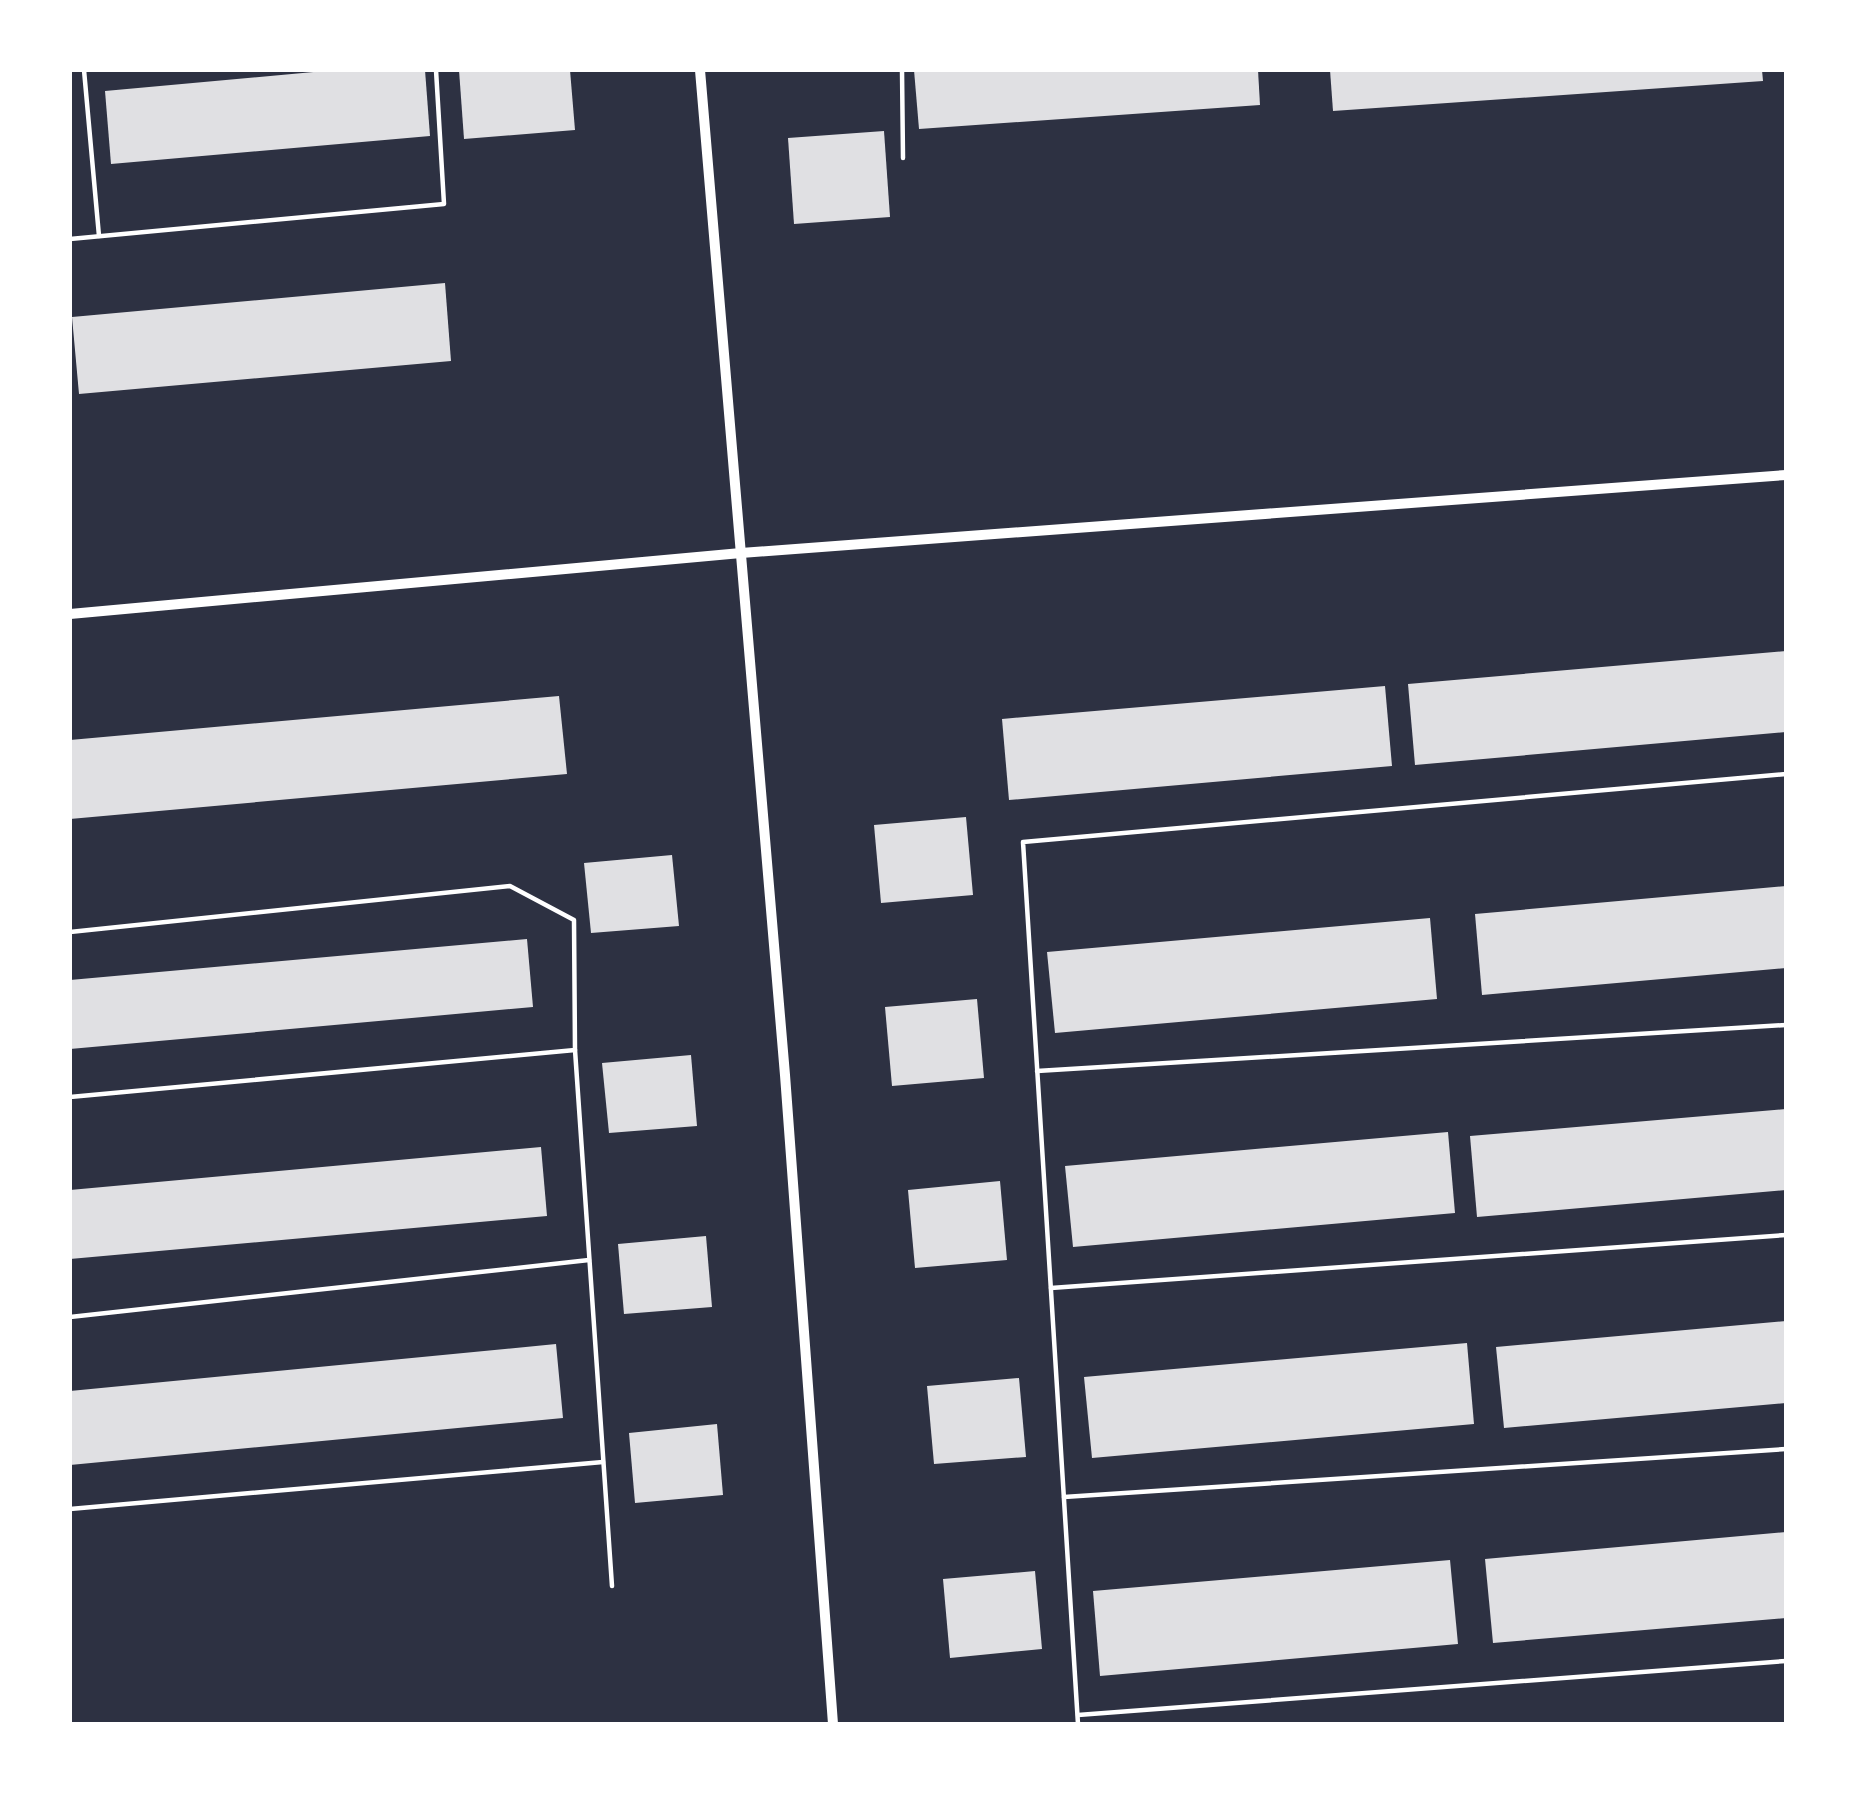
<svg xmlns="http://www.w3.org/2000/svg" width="1856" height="1794" viewBox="0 0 1856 1794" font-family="'Alegreya Sans',sans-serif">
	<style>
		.building { fill: #e0e0e3 }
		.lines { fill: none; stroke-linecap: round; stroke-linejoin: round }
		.service { stroke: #fff; stroke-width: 4.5 }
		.tertiary { stroke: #fff; stroke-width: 10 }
	</style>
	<rect width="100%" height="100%" fill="#2d3142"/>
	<g class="building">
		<path d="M 335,70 L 425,70 L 430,136 L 111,164 L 105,91 Z"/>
		<path d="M 459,70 L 570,70 L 575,130 L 464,139 Z"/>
		<path d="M 914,70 L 1258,70 L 1260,105 L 919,129 Z"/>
		<path d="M 1330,70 L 1762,70 L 1763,81 L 1333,111 Z"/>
		<path d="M 884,131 L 890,217 L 794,224 L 788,138 Z"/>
		<path d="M 445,283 L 451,361 L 79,394 L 72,317 Z"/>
		<path d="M 1786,651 L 1786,732 L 1415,765 L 1408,684 Z"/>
		<path d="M 1385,686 L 1392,766 L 1009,800 L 1002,719 Z"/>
		<path d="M 559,696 L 567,774 L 70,819 L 70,740 Z"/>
		<path d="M 966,817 L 973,895 L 881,903 L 874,825 Z"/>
		<path d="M 672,855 L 679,926 L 591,933 L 584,863 Z"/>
		<path d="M 1786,886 L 1786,968 L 1482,995 L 1475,914 Z"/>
		<path d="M 1430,918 L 1437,999 L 1055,1033 L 1047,952 Z"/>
		<path d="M 527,939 L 533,1007 L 70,1049 L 70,980 Z"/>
		<path d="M 977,999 L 984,1078 L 892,1086 L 885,1007 Z"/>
		<path d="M 691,1055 L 697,1126 L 609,1133 L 602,1063 Z"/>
		<path d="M 1786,1109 L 1786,1190 L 1477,1217 L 1470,1136 Z"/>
		<path d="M 1448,1132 L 1455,1213 L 1073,1247 L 1065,1166 Z"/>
		<path d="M 541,1147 L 547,1216 L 70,1259 L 70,1190 Z"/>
		<path d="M 1000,1181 L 1007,1260 L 915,1268 L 908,1190 Z"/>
		<path d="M 706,1236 L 712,1307 L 624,1314 L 618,1244 Z"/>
		<path d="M 1786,1321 L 1786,1403 L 1504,1428 L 1496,1347 Z"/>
		<path d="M 1467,1343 L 1474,1424 L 1092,1458 L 1084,1377 Z"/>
		<path d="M 556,1344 L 563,1418 L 70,1465 L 70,1391 Z"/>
		<path d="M 1019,1378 L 1026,1457 L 934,1464 L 927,1386 Z"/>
		<path d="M 717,1424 L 723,1495 L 635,1503 L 629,1433 Z"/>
		<path d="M 1786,1532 L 1786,1618 L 1493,1643 L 1485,1559 Z"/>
		<path d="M 1450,1560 L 1458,1644 L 1100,1676 L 1093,1591 Z"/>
		<path d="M 1035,1571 L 1042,1649 L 950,1658 L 943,1579 Z"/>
	</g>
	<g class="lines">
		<g class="service">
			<path d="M 84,70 L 99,236"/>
			<path d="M 902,70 L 903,158"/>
			<path d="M 70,239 L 444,204 L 436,70"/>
			<path d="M 70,932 L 510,886 L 574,920 L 575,1050 L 612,1586"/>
			<path d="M 1037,1071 L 1786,1025"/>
			<path d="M 70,1097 L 575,1050"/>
			<path d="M 1051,1288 L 1786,1235"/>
			<path d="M 70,1317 L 589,1260"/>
			<path d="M 1064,1497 L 1786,1449"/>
			<path d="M 70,1509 L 603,1462"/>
			<path d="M 1078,1715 L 1786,1661"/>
			<path d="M 1078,1724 L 1023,842 L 1786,774"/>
		</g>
		<g class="tertiary">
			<path d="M 700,70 L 785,1075 L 833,1724"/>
			<path d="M 70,614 L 741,553 L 1786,475"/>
		</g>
	</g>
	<rect width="1856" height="1794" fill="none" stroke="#ffffff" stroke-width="144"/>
</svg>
